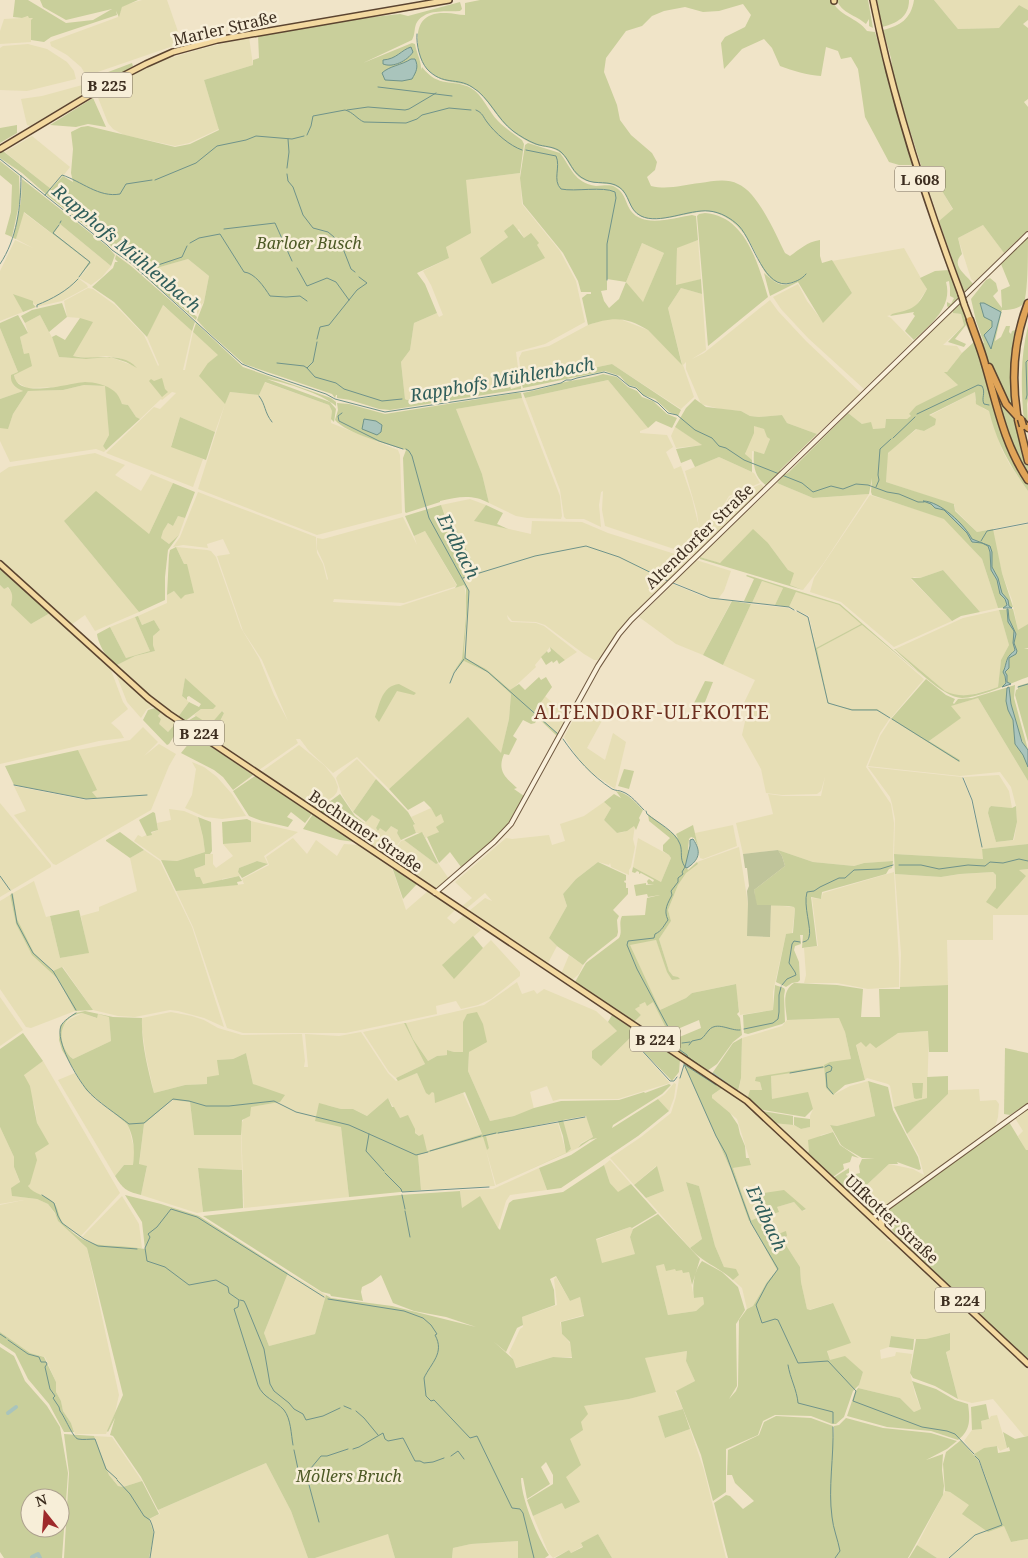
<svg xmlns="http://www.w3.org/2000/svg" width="1028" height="1558" viewBox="0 0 1028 1558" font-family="'Noto Serif',serif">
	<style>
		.farmland { fill: #e6deb5; fill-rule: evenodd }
		.green { fill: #c9cf9b; fill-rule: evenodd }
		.cemetery { fill: #bfc49a }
		.water { fill: #a9c4bc; stroke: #6f938a }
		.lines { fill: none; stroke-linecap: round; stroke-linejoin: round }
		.stream { stroke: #6f938a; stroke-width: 1 }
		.canal { stroke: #a9c4bc; stroke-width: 2.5 }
		.river { stroke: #a9c4bc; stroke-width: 4 }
		.secondary-casing { stroke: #6f573f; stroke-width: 6 }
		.primary-casing { stroke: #5b4430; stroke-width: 8 }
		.highway-casing { stroke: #5b4430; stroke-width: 9 }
		.secondary { stroke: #faf1dc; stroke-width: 4 }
		.primary { stroke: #f3d9a0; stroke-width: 5 }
		.highway { stroke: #e0a458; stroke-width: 6 }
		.primary-bridge-casing { stroke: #5b4430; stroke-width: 8; stroke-linecap: butt }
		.highway-bridge-casing { stroke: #5b4430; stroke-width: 9; stroke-linecap: butt }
		.primary-bridge { stroke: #f3d9a0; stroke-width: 5 }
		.highway-bridge { stroke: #e0a458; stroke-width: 6 }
		.labels { text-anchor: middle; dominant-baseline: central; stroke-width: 5; stroke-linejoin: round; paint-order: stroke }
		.shield { fill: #f7eed8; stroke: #756857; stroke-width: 1 }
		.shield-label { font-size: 15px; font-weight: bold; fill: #3d2e20 }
		.street-label { font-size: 16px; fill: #3d2e20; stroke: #f7eed8 }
		.park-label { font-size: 16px; font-style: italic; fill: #4d5a26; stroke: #f7eed8 }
		.water-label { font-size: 18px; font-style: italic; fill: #2f5d5a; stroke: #f7eed8 }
		.quarter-label { font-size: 19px; letter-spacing: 1px; fill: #6b2e1e; stroke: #f7eed8 }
	</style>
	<rect width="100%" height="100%" fill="#f0e4c8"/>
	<g class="farmland">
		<path d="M 142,0 L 167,0 L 182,43 L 86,76 L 85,76 L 84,72 L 81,67 L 67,55 L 51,46 L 50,42 L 118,17 L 122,7 L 124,5 Z"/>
		<path d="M 934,0 L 1028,0 L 1028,10 L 1019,5 L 1000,28 L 958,29 Z"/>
		<path d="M 29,16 L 31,18 L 34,18 L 33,20 L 31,20 L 31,42 L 0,44 L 0,31 L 4,19 L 22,18 Z"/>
		<path d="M 249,37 L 253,65 L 204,80 L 219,129 L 189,143 L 175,146 L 124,135 L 113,129 L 108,123 L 97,95 L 138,72 L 164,60 L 197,50 Z"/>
		<path d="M 28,44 L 47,49 L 67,62 L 74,71 L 76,79 L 27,91 L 0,90 L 0,48 L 3,46 Z"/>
		<path d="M 86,84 L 90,90 L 88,92 L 30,126 L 27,125 L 21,99 L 42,96 Z"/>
		<path d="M 32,136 L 70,167 L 52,190 L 5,152 Z"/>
		<path d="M 520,173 L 522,204 L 560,251 L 576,281 L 585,322 L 545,344 L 516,352 L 520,383 L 515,386 L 407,400 L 405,399 L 401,362 L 410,350 L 414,323 L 437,313 L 439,317 L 443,315 L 431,285 L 423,271 L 449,258 L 446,247 L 466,180 ZM 519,229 L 524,238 L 480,258 L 508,237 Z"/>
		<path d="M 936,180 L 953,210 L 939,221 L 927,184 Z"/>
		<path d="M 23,212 L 89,262 L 78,278 L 87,285 L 88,287 L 62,301 L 36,307 L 36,305 L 14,294 L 23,312 L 0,321 L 0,271 L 15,240 L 33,248 L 16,239 Z"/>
		<path d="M 60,224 L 111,266 L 102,277 L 91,285 L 79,278 L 91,264 L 54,232 Z"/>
		<path d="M 983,225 L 1004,253 L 975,282 L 971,279 L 958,238 Z"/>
		<path d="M 698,240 L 701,279 L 676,286 L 677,247 Z"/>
		<path d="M 642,243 L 664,253 L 643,303 L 626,282 Z"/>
		<path d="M 904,248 L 927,289 L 915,307 L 910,310 L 887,316 L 891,318 L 913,341 L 864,389 L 808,338 L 781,309 L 773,297 L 798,284 L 807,301 L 823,322 L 852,293 L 832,261 Z"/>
		<path d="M 188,259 L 209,276 L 204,302 L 201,305 L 198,314 L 152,273 L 160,267 Z"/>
		<path d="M 88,288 L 93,289 L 115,305 L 144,335 L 158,366 L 159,365 L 147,337 L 162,305 L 175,315 L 192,331 L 183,370 L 185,370 L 193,332 L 219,355 L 208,363 L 225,403 L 230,392 L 259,395 L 264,382 L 329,405 L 332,411 L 331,423 L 398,450 L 400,455 L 402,513 L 317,535 L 198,489 L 225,404 L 215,432 L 180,417 L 171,446 L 203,459 L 193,487 L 106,453 L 154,407 L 160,409 L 176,393 L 172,392 L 162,400 L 161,399 L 140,419 L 136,417 L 128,405 L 122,404 L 116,393 L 106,387 L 109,435 L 103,446 L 106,450 L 104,452 L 96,449 L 10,462 L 0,441 L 0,428 L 8,428 L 13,414 L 28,391 L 63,390 L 84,385 L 104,386 L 86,382 L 63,387 L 27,388 L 15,381 L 14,373 L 12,381 L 13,384 L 23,391 L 0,399 L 0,328 L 18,372 L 24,354 L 20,337 L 28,333 L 25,323 L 40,315 L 55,343 L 59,357 L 86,359 L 110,357 L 137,367 L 120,358 L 106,356 L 90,358 L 72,356 L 80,318 L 67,317 L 64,301 Z"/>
		<path d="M 681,288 L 702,294 L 706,350 L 692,359 L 704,353 L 770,300 L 778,311 L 806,341 L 861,393 L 817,434 L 787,423 L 782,415 L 759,417 L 750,416 L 741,411 L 720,409 L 701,404 L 686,369 L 686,362 L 683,365 L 694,397 L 681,409 L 612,364 L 522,383 L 519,358 L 522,352 L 549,346 L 588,325 L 610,318 L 620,319 L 648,330 L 682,364 L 668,308 Z"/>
		<path d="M 953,310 L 954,313 L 961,314 L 964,325 L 943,345 L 957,346 L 962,353 L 947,372 L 958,385 L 916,406 L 909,415 L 912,416 L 907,419 L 886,419 L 885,428 L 873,429 L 862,424 L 848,413 Z"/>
		<path d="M 608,380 L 648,428 L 640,431 L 640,433 L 667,435 L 673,447 L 666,452 L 674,469 L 681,466 L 692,498 L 699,527 L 697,532 L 677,550 L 605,526 L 602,510 L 603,491 L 601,492 L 599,505 L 601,527 L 584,519 L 566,519 L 564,517 L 560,490 L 525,398 Z"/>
		<path d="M 975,392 L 975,400 L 984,409 L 989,411 L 1002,450 L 1010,465 L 1028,491 L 1028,522 L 977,532 L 955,510 L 955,505 L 886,482 L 887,455 L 892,449 L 917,429 L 924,431 L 935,425 L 929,416 Z"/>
		<path d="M 522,398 L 560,496 L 562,516 L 561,519 L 527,518 L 516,516 L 489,503 L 482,474 L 456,409 Z"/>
		<path d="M 753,425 L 764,429 L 770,439 L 764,454 L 752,451 L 752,460 L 745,455 Z"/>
		<path d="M 675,427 L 703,445 L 676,448 L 671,436 Z"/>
		<path d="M 95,453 L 125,465 L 115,475 L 141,491 L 151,474 L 173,483 L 149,534 L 64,521 L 139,612 L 95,631 L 85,615 L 71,625 L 0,559 L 0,473 L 9,467 Z"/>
		<path d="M 719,457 L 754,473 L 760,483 L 729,496 L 721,509 L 699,529 L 697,513 L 685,471 Z"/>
		<path d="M 777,483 L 813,498 L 869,494 L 823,564 L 803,590 L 790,585 L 788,570 L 768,543 L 719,563 L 700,557 Z"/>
		<path d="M 761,484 L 764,487 L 694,555 L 680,551 L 723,509 L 729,498 Z"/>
		<path d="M 198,492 L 316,537 L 317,553 L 323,564 L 327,580 L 328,579 L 324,564 L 317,549 L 317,538 L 323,539 L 403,517 L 417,545 L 414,536 L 425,531 L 457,586 L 404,603 L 334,599 L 333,602 L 400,606 L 464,585 L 467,602 L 462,659 L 452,674 L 464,661 L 487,672 L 511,694 L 509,719 L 501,754 L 468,718 L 389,789 L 357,757 L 333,773 L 309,751 L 300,739 L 296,739 L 298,743 L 259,770 L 219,744 L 216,737 L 216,733 L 224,712 L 222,711 L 210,726 L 194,715 L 201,709 L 213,709 L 185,678 L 182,696 L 189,702 L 178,717 L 148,696 L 115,666 L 135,656 L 155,651 L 153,645 L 153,636 L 160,630 L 154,620 L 142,625 L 138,616 L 167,603 L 167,595 L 174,591 L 181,598 L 187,564 L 184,564 L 176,547 L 207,550 L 211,551 L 216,557 L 241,628 L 259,658 L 274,695 L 288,721 L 262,660 L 243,631 L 217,556 L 230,554 L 223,539 L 207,544 L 208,548 L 183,545 L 173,547 L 180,537 Z"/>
		<path d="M 870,495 L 944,518 L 982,559 L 998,608 L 980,612 L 943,570 L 920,578 L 914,577 L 911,579 L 952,621 L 894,647 L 841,602 L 810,592 L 814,578 Z"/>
		<path d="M 470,499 L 486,505 L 475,521 L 531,534 L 532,521 L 582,522 L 608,533 L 691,559 L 669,580 L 665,580 L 667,581 L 623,627 L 598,660 L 594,660 L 584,654 L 545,625 L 536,622 L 512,621 L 507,615 L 508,619 L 511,622 L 536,623 L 544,626 L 577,652 L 565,660 L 550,647 L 535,665 L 536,667 L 510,691 L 486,669 L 465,658 L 464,650 L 469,590 L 463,579 L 480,573 L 478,573 L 457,531 L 451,535 L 442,526 L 442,520 L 446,518 L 441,505 Z"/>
		<path d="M 178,516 L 185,518 L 179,535 L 169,544 L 161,538 L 162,531 L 168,523 L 173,526 Z"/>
		<path d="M 1028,524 L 1028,624 L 1018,631 L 1012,600 L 1002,573 L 992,531 Z"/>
		<path d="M 696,560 L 731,571 L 724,591 L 718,599 L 710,598 L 674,582 Z"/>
		<path d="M 762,581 L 783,588 L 775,605 L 752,603 Z"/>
		<path d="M 673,584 L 709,599 L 732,600 L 703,655 L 676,644 L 639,617 Z"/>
		<path d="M 0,585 L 4,589 L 7,587 L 11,591 L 31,624 L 50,613 L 111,670 L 123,702 L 128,709 L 111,723 L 120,731 L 124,738 L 99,741 L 0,764 Z"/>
		<path d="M 796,592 L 839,605 L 861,624 L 816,648 L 809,616 L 789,607 Z"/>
		<path d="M 751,604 L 788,608 L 808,617 L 828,703 L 852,710 L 877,710 L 890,718 L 880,733 L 866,767 L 891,804 L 894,823 L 893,861 L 864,863 L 854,866 L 813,862 L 778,850 L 743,854 L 736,823 L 773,814 L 768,794 L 783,796 L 821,796 L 825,777 L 821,791 L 817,794 L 782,795 L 766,793 L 761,769 L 742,735 L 748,708 L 742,707 L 755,680 L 723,665 Z"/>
		<path d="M 999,610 L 1009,645 L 1001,660 L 998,687 L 971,695 L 952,695 L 945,691 L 895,649 L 963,618 Z"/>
		<path d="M 135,617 L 150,651 L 126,658 L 110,627 Z"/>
		<path d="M 862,625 L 924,679 L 891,718 L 877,709 L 852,709 L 834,705 L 828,702 L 816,649 Z"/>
		<path d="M 116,674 L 154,707 L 147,709 L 141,718 L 127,702 Z"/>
		<path d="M 545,696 L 568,718 L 558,734 L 534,712 Z"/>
		<path d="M 978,698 L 1028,781 L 1028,844 L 982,849 L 984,859 L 894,854 L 895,819 L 892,804 L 890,797 L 868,767 L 962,777 L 970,797 L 982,848 L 972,799 L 964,777 L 999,775 L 1009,791 L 1012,808 L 991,806 L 989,808 L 988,813 L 996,842 L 1014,840 L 1017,822 L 1016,806 L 1011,787 L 1000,772 L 960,776 L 868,766 L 880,736 L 891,719 L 959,762 L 959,760 L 929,741 L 960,718 L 950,706 Z"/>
		<path d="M 583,702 L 597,709 L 595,713 L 604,717 L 587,748 L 605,760 L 613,733 L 626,742 L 615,789 L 589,771 L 577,757 L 564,737 Z"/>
		<path d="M 161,712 L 177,722 L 168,732 L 158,724 L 161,719 L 158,716 Z"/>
		<path d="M 143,727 L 158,742 L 144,756 L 159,744 L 176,754 L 169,766 L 151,810 L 56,865 L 53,864 L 14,815 L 26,811 L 14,786 L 86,800 L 97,799 L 92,792 L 96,790 L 78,750 L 130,740 Z"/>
		<path d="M 299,745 L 325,766 L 335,779 L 338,787 L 337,792 L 334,796 L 315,809 L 261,772 Z"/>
		<path d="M 357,759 L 376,779 L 353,812 L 342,795 L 336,778 L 338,775 Z"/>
		<path d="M 192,762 L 204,767 L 217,777 L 232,794 L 246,816 L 222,819 L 214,818 L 205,817 L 185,808 L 192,795 L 196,769 Z"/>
		<path d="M 604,802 L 611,808 L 604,820 L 617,833 L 624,832 L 635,825 L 633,839 L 635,847 L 631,867 L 629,870 L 629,875 L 611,867 L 610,863 L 609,865 L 598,862 L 576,879 L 563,894 L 567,906 L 549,938 L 557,946 L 547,965 L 469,911 L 485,898 L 492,901 L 485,893 L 466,909 L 461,907 L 472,898 L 455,882 L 506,838 L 512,839 L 549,835 L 552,845 L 565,841 L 560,824 L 584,816 Z"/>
		<path d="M 0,803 L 51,865 L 51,867 L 0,897 Z"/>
		<path d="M 431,808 L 436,816 L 441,814 L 445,822 L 437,834 L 425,838 L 423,833 L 416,833 L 413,825 L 415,823 L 411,817 Z"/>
		<path d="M 169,809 L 184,811 L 198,817 L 203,837 L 205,852 L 177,861 L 161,860 L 134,841 L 138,835 L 142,837 L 158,830 L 157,823 L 171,820 Z"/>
		<path d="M 372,814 L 380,820 L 376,828 L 378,831 L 380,828 L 391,826 L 398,830 L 397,833 L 401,840 L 388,857 L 362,840 L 367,834 L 376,831 L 364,823 L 366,822 Z"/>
		<path d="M 251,821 L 298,832 L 264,856 L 268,864 L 257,861 L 239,868 L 238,872 L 240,876 L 222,879 L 222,881 L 202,884 L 200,877 L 196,877 L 194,869 L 205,865 L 205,854 L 213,854 L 213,864 L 216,868 L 233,856 L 223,844 L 251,842 Z"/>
		<path d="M 733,825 L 737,846 L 703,859 L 700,858 L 695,833 Z"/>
		<path d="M 293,838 L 307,854 L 316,840 L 337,856 L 344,844 L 360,845 L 389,866 L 393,871 L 406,910 L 428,891 L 455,910 L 447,918 L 454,924 L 464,915 L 481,930 L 443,964 L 453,978 L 491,940 L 520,972 L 520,976 L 491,999 L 478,1005 L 461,1009 L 456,1001 L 436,1006 L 437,1014 L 346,1033 L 243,1033 L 227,1028 L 193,927 L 176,891 L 244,884 L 242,879 L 269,865 L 266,857 Z"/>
		<path d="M 638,838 L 669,855 L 671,858 L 661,882 L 633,867 Z"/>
		<path d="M 404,840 L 436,864 L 438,863 L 449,879 L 439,888 L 436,888 L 389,859 L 401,841 Z"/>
		<path d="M 739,847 L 748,904 L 748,936 L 770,937 L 771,905 L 794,907 L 795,909 L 792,934 L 786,934 L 773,992 L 773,1010 L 740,1015 L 735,984 L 692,993 L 686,998 L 660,1010 L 629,944 L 656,940 L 668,972 L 672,979 L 673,977 L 669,971 L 659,939 L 671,921 L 668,910 L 678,885 L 685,873 L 698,864 L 697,862 Z"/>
		<path d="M 144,850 L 160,861 L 192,927 L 224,1027 L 204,1018 L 178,1011 L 170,1010 L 135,1017 L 118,1016 L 93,1010 L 63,967 L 53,971 L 34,953 L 20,926 L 17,919 L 13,893 L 34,881 L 46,917 L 50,916 L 60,958 L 88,953 L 81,916 L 99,911 L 99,907 L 137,891 L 130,858 Z"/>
		<path d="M 1028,869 L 1028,915 L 993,915 L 993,940 L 947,940 L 948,985 L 900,987 L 901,954 L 895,874 L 941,877 L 961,874 L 993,872 L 996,875 L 996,888 L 1018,870 Z"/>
		<path d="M 894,872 L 899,962 L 899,987 L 868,989 L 837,983 L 804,983 L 806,975 L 804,948 L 818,946 L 812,898 L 821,899 L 823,893 Z"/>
		<path d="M 10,895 L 16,924 L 32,954 L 56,977 L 75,1011 L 31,1028 L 26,1027 L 0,989 L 0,901 Z"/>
		<path d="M 569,955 L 583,965 L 579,974 L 571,981 L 561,974 Z"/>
		<path d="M 517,982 L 522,994 L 534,990 L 537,994 L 544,989 L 596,1011 L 608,1022 L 617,1031 L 601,1065 L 630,1038 L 670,1083 L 618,1099 L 560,1099 L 553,1101 L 547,1086 L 530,1092 L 534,1109 L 514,1116 L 490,1121 L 468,1071 L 469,1052 L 474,1048 L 464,1040 L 463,1052 L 454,1052 L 447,1050 L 447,1055 L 437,1056 L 428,1061 L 413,1039 L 406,1023 L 484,1005 Z"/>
		<path d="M 0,997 L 23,1030 L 0,1046 Z"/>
		<path d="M 645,1002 L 653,1002 L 666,1026 L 660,1030 L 657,1029 L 652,1034 L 634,1023 L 641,1015 L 635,1009 L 639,1005 Z"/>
		<path d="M 171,1012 L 192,1016 L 204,1020 L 218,1028 L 242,1035 L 302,1034 L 305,1061 L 304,1067 L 308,1067 L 305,1034 L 339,1036 L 361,1032 L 388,1073 L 396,1081 L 417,1073 L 421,1082 L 434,1093 L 435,1102 L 463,1093 L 482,1134 L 427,1151 L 419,1136 L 400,1119 L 388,1098 L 367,1116 L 353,1109 L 341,1109 L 327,1105 L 341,1127 L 349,1197 L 244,1208 L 241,1124 L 251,1107 L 280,1102 L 253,1084 L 246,1053 L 233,1059 L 218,1060 L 219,1075 L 207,1084 L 185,1085 L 154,1093 L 146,1057 L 142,1029 L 142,1018 Z"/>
		<path d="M 82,1013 L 96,1018 L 98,1014 L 109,1017 L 111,1041 L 73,1059 L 64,1050 L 61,1039 L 61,1032 L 62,1027 L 70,1019 Z"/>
		<path d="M 840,1018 L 845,1032 L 851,1059 L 825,1065 L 826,1088 L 833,1095 L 850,1086 L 868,1081 L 875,1116 L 837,1126 L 830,1125 L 833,1132 L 821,1135 L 807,1154 L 773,1123 L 794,1125 L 801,1129 L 810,1127 L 810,1116 L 813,1109 L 772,1099 L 771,1076 L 760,1082 L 762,1090 L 747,1100 L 738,1093 L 741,1078 L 742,1038 L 782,1026 L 787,1020 Z"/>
		<path d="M 404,1023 L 425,1064 L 396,1078 L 389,1072 L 363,1032 Z"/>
		<path d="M 929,1031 L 927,1098 L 894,1107 L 890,1086 L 888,1084 L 867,1078 L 865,1080 L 856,1044 L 861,1042 L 870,1043 L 898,1033 Z"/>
		<path d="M 43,1061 L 120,1193 L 80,1237 L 69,1229 L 59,1218 L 56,1207 L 45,1196 L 32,1192 L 28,1186 L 35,1153 L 48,1144 L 37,1123 L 35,1108 L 24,1074 Z"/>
		<path d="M 685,1066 L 729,1166 L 737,1190 L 751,1220 L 733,1168 L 751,1164 L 737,1119 L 712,1098 L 712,1095 L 722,1088 L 736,1096 L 749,1108 L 890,1239 L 886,1240 L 895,1244 L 1028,1369 L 1028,1436 L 1024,1436 L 993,1399 L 972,1403 L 958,1399 L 946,1351 L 950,1350 L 949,1333 L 923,1340 L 891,1336 L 889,1347 L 880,1350 L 881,1359 L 895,1356 L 896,1352 L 912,1354 L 910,1372 L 915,1394 L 921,1409 L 914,1412 L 900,1398 L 858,1388 L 863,1372 L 830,1360 L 827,1350 L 832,1303 L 809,1310 L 807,1309 L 801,1282 L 800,1267 L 782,1239 L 786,1232 L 778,1234 L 776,1238 L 772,1237 L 769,1221 L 763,1223 L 761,1219 L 761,1206 L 766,1204 L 777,1207 L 794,1202 L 802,1211 L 806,1210 L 784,1191 L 758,1198 L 757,1218 L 750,1222 L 777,1270 L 767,1282 L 753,1306 L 747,1309 L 742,1288 L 733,1280 L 739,1275 L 724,1267 L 715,1246 L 699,1186 L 686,1182 L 702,1239 L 690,1248 L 646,1198 L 664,1191 L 656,1166 L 634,1185 L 610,1158 L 641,1137 L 671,1113 L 676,1097 L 679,1079 Z"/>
		<path d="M 75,1073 L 86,1090 L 127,1124 L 129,1128 L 135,1152 L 133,1165 L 124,1165 L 115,1176 L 58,1080 Z"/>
		<path d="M 674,1083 L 676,1084 L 674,1098 L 669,1111 L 658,1099 L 665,1094 Z"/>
		<path d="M 979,1089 L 980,1101 L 996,1100 L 999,1104 L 998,1117 L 995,1127 L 876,1214 L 858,1196 L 858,1193 L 889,1164 L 913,1169 L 924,1175 L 919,1156 L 907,1134 L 948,1094 L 948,1090 Z"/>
		<path d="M 173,1100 L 190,1102 L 194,1135 L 241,1135 L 242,1170 L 198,1168 L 203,1212 L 197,1213 L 141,1195 L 147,1167 L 139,1165 L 144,1124 Z"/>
		<path d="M 1028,1108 L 1028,1150 L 1026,1151 L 1018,1136 L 1023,1131 L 1015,1118 Z"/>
		<path d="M 587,1117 L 593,1137 L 581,1143 L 578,1148 L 496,1185 L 486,1150 L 495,1186 L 421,1190 L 418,1155 L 483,1137 L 487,1149 L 489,1148 L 485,1136 L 558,1123 L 566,1152 L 571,1149 L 563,1122 Z"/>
		<path d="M 0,1127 L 14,1157 L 14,1167 L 20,1183 L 12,1196 L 37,1199 L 48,1204 L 55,1214 L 58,1221 L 87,1248 L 119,1395 L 115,1413 L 106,1434 L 75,1434 L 71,1423 L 63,1411 L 61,1401 L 56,1392 L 56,1382 L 45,1357 L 30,1353 L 0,1332 L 0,1205 L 24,1200 L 0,1204 Z"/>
		<path d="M 610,1160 L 631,1184 L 618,1193 L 610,1183 L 604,1165 Z"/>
		<path d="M 539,1168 L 547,1190 L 510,1195 L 506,1201 L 498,1228 L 480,1197 L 462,1209 L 460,1190 L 493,1189 Z"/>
		<path d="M 122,1196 L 139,1224 L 142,1248 L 98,1246 L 81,1238 Z"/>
		<path d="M 630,1227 L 633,1229 L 630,1237 L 636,1254 L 602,1264 L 596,1240 Z"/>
		<path d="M 664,1264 L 689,1272 L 694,1298 L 703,1297 L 704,1304 L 696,1311 L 668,1315 L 656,1266 Z"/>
		<path d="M 288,1273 L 326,1295 L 315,1334 L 269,1346 L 264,1333 Z"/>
		<path d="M 556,1277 L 570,1301 L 580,1297 L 584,1315 L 560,1322 L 562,1334 L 570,1343 L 572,1357 L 553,1357 L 515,1368 L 513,1359 L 509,1353 L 520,1329 L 523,1327 L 522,1317 L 557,1305 L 554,1279 Z"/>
		<path d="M 687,1351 L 686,1361 L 695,1381 L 675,1392 L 683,1409 L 658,1416 L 665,1438 L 690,1429 L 704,1470 L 726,1558 L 612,1558 L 598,1534 L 581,1544 L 583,1546 L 571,1553 L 569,1550 L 553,1558 L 548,1552 L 533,1516 L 562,1503 L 570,1439 L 581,1422 L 584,1406 L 629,1399 L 655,1392 L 644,1358 Z"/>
		<path d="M 997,1415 L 1007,1448 L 1000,1451 L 997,1446 L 985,1448 L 974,1454 L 964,1441 L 972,1430 L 981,1429 L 981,1421 L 989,1419 L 991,1416 Z"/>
		<path d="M 94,1436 L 112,1437 L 142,1481 L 123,1487 L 118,1486 L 109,1475 Z"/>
		<path d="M 266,1463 L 291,1511 L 308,1558 L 149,1558 L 154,1534 L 149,1519 L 160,1514 L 158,1510 Z"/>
		<path d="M 945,1491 L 950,1492 L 1004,1526 L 1011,1542 L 1028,1539 L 1028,1558 L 937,1558 L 917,1545 Z"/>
		<path d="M 388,1533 L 395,1558 L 315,1558 Z"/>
		<path d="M 518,1541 L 518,1558 L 452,1558 L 453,1548 L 471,1544 Z"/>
	</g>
	<g class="green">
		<path d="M 15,0 L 28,0 L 66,23 L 93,20 L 112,9 L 66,20 L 43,7 L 40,0 L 138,0 L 122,7 L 119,17 L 116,11 L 117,15 L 51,37 L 44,42 L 31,40 L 31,20 L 33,18 L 29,18 L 28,16 L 22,18 L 13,17 Z"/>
		<path d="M 480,0 L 832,0 C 837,15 858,18 867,31 L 875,32 L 914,167 L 911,165 L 899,165 L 889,162 L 865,117 L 858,69 L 851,57 L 841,59 L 838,51 L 826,47 L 821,76 C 807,75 793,71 780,66 L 772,48 L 764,39 L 742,49 L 724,69 L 721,43 L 725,37 L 745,27 L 751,15 L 743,4 L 719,11 L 703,12 L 685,7 L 664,11 L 652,16 L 642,26 L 626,31 L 606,58 L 604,72 L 617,105 L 620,120 L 631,135 L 652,153 L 657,162 L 655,170 L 647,177 L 651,186 C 668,190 683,185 700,183 C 713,181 727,178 738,184 C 758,192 776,235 785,253 L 790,256 C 800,249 807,242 820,240 L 820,256 L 822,263 L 832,260 L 852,293 L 823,323 L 798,282 L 770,296 L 764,273 C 775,283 781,288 795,282 C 789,283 782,285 776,282 C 766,277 762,267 758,258 C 747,234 732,213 705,211 C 688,213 661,222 645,218 C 628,213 631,196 619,188 C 608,180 593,187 579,177 C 570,170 568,157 558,151 C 552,147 543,147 536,145 C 526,141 516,135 508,127 C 495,116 489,100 476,90 C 463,80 446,85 434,75 C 424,68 419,58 418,46 C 416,26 422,12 446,13 C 453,13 458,15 465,15 L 465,3 Z"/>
		<path d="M 837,0 L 868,0 L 873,28 L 869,26 L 869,19 L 866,24 C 856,15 841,13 837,0 Z"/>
		<path d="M 877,0 L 909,0 C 909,17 897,23 882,27 Z"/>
		<path d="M 914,0 L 934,0 L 958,29 L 999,28 L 1019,5 L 1028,10 L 1028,20 L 1023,24 L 1028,28 L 1028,99 L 1024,102 L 1028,107 L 1028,230 L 1004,253 L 983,225 L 958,238 L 962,254 C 950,266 966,274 973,284 L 964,292 L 939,221 L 953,209 L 936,181 L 927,184 L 899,96 L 893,76 L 891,58 L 883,30 C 900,26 911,19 914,0 Z"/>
		<path d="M 460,2 L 462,9 L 460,11 C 446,12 424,8 416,24 C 414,30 415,35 412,40 L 363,63 L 412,43 L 415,44 C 416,52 422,62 421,70 L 422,67 C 439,89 452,78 471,88 C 483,95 488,111 498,121 C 505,128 514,134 522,140 L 524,144 L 520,173 L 466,180 L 471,233 L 446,247 L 449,258 L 417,273 L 425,284 L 437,313 L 414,323 L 410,350 L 401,362 L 405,399 L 407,400 L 510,386 L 511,389 L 521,386 L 521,389 L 390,410 L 379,409 L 350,400 L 337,398 L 337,395 L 336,395 L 335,398 L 332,394 L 244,364 L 207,331 L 197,320 L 204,302 L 209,276 L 188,259 L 160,267 L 152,273 L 126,248 L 116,246 L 116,251 L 109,244 L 48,196 L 22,173 L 0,158 L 0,153 L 3,151 L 51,189 L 63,176 L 73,182 L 71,173 L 73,149 L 71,132 L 81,127 L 88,126 L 175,147 L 190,144 L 219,130 L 204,80 L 253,65 L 253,60 L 259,58 L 258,35 L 365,18 L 400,14 L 408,16 Z"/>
		<path d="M 132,63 L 133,66 L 93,90 L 87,80 Z"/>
		<path d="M 93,98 L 106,127 L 88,124 L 76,127 L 50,125 Z"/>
		<path d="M 17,125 L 17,133 L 0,143 L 0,128 Z"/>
		<path d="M 528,143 L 560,153 C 571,167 574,183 596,186 C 603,186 609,184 615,187 C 623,191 625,199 628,206 C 639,230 672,218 692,215 L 696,216 L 698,240 L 677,248 L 676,285 L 701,279 L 702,294 L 681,288 L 668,308 L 682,365 L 648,330 C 626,316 611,317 588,325 L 582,298 L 587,294 L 591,294 L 591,292 L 581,292 L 578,281 L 563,253 L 523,204 L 520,178 L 525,145 ZM 642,243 L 664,253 L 643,302 L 626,282 ZM 607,279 L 626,282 L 619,299 L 609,308 L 604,301 L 601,291 L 607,290 Z"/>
		<path d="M 0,161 L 19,176 L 20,200 L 12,237 L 5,234 L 11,212 L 12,185 L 0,175 Z"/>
		<path d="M 22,179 L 108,247 L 115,255 L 111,266 L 60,224 L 54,233 L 91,263 L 78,278 L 89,262 L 24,212 L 16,239 L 13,238 L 21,201 Z"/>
		<path d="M 705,213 C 746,216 758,264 768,297 L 708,346 L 697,216 L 699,214 Z"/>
		<path d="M 513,224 L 524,238 L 531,233 L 539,243 L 537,245 L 545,258 L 492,284 L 480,258 L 508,237 L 504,231 Z"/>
		<path d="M 1028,237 C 1028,253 1028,290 1024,303 C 1019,309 1010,310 1002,310 L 995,341 L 1001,337 L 1006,326 L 1010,326 L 1009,332 L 1011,334 L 1012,331 L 1015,330 L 1012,353 L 1011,382 L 1023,448 L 1028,466 L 1028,491 C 1009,464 997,443 989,411 L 976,404 L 975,392 L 929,415 L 936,419 L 935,425 L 924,431 L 916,429 L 888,453 L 886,482 L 954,504 L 955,511 L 977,532 L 993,529 L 1002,573 L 1013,607 L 998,608 L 982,559 L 944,519 L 872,495 L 871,492 L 872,478 L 869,494 L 813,498 L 777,483 L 785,473 L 786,474 L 789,472 L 848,413 L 862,424 L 871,422 L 873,429 L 885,428 L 886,419 L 907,419 L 911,416 L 909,414 L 916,406 L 958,385 L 944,372 L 947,372 L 962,353 L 975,341 L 984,343 L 976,321 L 971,299 L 986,280 L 990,278 L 996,283 L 998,291 L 993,296 L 1002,308 L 1001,290 L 1010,286 L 1001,264 Z"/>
		<path d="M 118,249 L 197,317 L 196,320 L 117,252 Z"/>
		<path d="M 116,255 L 131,266 L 195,322 L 192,331 L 163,305 L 147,337 L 114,302 L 92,287 L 113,268 L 115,262 L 118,262 L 115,259 Z"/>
		<path d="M 949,270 L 959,299 L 949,308 L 947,306 L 947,302 L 951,304 L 954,298 L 950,296 L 950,288 L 949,281 L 946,282 C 953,307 931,324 914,340 L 905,331 L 915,316 L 913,314 L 914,312 L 890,316 L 892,314 C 913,309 917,308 927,289 L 920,278 L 935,271 Z"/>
		<path d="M 13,294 L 33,301 L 33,304 L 36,307 L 23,312 Z"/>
		<path d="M 62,303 L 67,317 L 49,332 L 40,315 L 25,323 L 21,316 L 32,310 Z"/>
		<path d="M 961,303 L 974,339 L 973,341 L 966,325 L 955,339 L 966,344 L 964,347 L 948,342 L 964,325 L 961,314 L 953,313 L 953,310 Z"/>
		<path d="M 18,315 L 28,333 L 20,337 L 24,354 L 29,353 L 32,366 L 14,375 C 17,400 69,383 85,382 C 94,382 107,385 114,391 C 118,394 120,399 122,404 L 128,405 L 136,417 L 140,419 L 106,450 L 103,446 L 109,435 L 105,386 L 84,385 L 63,390 L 28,391 L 13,414 L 8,429 L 0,428 L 0,399 L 23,391 C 16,388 10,384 11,375 L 18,372 L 0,328 L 0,323 Z"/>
		<path d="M 80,318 L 93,322 L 73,356 C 94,361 121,350 137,368 L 126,362 L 110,357 L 86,359 L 59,357 L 52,337 L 56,335 L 65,340 Z"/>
		<path d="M 196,323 L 243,367 L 331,398 L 336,402 L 336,406 C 320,393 287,383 267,379 L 330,402 L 336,409 L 334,422 L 331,419 L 332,411 L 329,405 L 265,382 L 259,395 L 230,392 L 225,404 L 199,376 L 208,363 L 218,355 L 193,332 Z"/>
		<path d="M 1028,326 L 1028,399 L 1027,404 L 1028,425 L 1024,422 C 1021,388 1020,358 1028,326 Z"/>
		<path d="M 612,364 L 681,410 L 678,416 L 669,412 L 655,399 L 643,395 L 636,387 L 628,385 L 620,376 L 605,371 L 523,388 L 522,385 L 524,384 L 522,383 Z"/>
		<path d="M 603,374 L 617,377 L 628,387 L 637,391 L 642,397 L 653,401 L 667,414 L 677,418 L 672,428 L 656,421 L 648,428 L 608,380 L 525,398 L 523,393 C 538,390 551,386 565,382 C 578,379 588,379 603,374 Z"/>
		<path d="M 162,378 L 165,389 L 168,392 L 162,397 L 149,381 L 151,379 L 154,381 Z"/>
		<path d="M 516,393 L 521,393 L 522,398 L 456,409 L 482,474 L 489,503 C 472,494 458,497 440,501 L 440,502 L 406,513 L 405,512 L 403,458 L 406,450 C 389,445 346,433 335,420 L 338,410 L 337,403 L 349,404 L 385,414 Z"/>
		<path d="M 695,399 L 706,407 L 741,411 L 750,416 L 759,417 L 782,415 L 787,423 L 817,434 L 780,470 L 781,471 L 767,486 C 754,477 753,465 754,451 L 764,454 L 770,439 L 767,437 L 764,429 L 754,426 L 754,433 L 745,454 L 752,460 L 752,472 L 719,457 L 695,467 L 691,459 L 681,463 L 676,449 L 702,445 L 675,427 L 686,408 Z"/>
		<path d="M 180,417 L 215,432 L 206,460 L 171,447 Z"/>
		<path d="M 173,483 L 195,492 L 185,518 L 178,516 L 173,526 L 168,523 L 163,531 L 161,538 L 169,544 L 179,535 L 168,550 L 165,577 L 165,600 L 139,612 L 64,521 L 96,491 L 149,534 Z"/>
		<path d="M 441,505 L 446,519 L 442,521 L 444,525 L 442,527 L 451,535 L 457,531 L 478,573 L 481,573 L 463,579 L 469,590 L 464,650 L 465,658 L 486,669 L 510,690 L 519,684 L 525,690 L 539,677 L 541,680 L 546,677 L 552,687 L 534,712 L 558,734 L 557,736 L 538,718 L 535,723 L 531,724 L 523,720 L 513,736 L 517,739 L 509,755 L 504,754 C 497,771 505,777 517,788 L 514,789 L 524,796 L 507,825 L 495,838 L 461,867 L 450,852 L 439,863 L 427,837 L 439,832 L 436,827 L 444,822 L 441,814 L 436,817 L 431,808 L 424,801 L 408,810 L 389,789 L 468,717 L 501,753 L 509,719 L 511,694 L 487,672 L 464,661 L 452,674 L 462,659 L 466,615 L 466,589 L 464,585 L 455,588 L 457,585 L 425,531 L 414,536 L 405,516 Z"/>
		<path d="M 486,505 L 503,513 L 497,524 L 508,529 L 474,521 Z"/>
		<path d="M 753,529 L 768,543 L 788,570 L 794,573 L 790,585 L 803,590 L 700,559 L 700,557 L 720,563 Z"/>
		<path d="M 176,547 L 184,564 L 187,564 L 194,593 L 185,595 L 181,599 L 174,591 L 167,595 L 169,555 L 170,550 Z"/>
		<path d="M 0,569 L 50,613 L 31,624 L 11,605 C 13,597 13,593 8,587 L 4,589 L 0,585 Z"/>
		<path d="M 943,570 L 980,612 L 961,616 L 952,621 L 911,578 L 920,578 Z"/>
		<path d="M 747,575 L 840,604 L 925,678 L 862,625 L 817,649 L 828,702 L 834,705 L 852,709 L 877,709 L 891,718 L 877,710 L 852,710 L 828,703 L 808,617 L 816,648 L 861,624 L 839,605 L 796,592 L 789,607 L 775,605 L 783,588 L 762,581 L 752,603 L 744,601 L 754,579 L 746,576 Z"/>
		<path d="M 732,601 L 751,604 L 723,665 L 703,655 Z"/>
		<path d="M 1013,609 L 1018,630 L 1028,624 L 1028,648 L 1024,649 L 1028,649 L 1028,677 C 1010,683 981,697 962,698 C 943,698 910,663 894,649 L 895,649 L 945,691 C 963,700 980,693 998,687 L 1001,660 L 1009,645 L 999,610 Z"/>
		<path d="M 138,616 L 142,625 L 154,620 L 160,630 L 153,636 L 153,645 L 155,651 L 135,656 L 115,666 C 108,660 98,644 97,634 L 110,627 L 126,658 L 150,651 L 135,617 Z"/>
		<path d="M 550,647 L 565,660 L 559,664 L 557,660 L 553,663 L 552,661 L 546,665 L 541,657 L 547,651 L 548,653 L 551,651 Z"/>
		<path d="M 185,678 L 216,706 L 213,709 L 201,709 L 184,722 L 178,717 L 189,702 L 199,707 L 201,704 L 189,696 L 187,697 L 187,700 L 182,696 Z"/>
		<path d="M 926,679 L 946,695 L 955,699 L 953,703 L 954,704 L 958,699 L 972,698 L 1015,685 L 1014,698 L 1028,750 C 1021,744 1012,711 1010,701 C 1009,697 1010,694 1008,690 L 1006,699 L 1008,709 L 1013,720 L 1015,744 L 1024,755 L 1028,767 L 1028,781 L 978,698 L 951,706 L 961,718 L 929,741 L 960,760 L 959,762 L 891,719 Z"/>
		<path d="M 705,681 L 713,682 L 701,712 L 697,715 L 692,711 L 693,705 Z"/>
		<path d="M 1028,683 L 1028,742 L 1015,695 L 1016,690 L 1018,689 L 1018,686 Z"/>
		<path d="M 399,684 L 416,693 L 414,695 L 397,691 L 379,722 L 375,717 C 380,703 382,686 399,684 Z"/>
		<path d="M 155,708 L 161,712 L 158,716 L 161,719 L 159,724 L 168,732 L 177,722 L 181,725 L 169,744 L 167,745 L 143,720 L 148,710 Z"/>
		<path d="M 222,711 L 224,713 C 219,723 214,733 219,744 L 186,722 L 196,716 L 210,725 Z"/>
		<path d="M 194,737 L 200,739 L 253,775 L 233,790 L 223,777 L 214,770 L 181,753 Z"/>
		<path d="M 78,750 L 97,790 L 92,792 L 97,798 L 86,799 L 14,785 L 5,766 Z"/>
		<path d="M 624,769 L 634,771 L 629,789 L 618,786 Z"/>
		<path d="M 255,776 L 312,814 L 305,823 L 291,812 L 287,817 L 293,820 L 288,827 L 262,821 L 249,816 L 233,791 Z"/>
		<path d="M 376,779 L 408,812 L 415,824 L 413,825 L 416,833 L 401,840 L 397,833 L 398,830 L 391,826 L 386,832 L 380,828 L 378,831 L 376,828 L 380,820 L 372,815 L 366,822 L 353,812 Z"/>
		<path d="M 616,791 C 628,793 635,802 643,810 L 639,818 L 640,820 L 636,830 L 634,826 L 627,831 L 617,833 L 604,820 L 611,808 L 604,802 L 614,794 L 621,798 Z"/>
		<path d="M 340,794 L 355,816 L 364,823 L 361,826 L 358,824 L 355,826 L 356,828 L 359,829 L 354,834 L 317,811 Z"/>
		<path d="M 991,806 L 1012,808 L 1016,806 L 1017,822 L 1013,840 L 996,842 L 988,813 L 989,808 Z"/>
		<path d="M 153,812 L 155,813 L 158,830 L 151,832 L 152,835 L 147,836 L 139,820 Z"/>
		<path d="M 313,814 L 355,842 L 340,840 L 303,829 Z"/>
		<path d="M 648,814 L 675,835 L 678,839 L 676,834 L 693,825 L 698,846 L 694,838 L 691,837 L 689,839 L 688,850 L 689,850 L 686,867 L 688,870 L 697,862 L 698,864 L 686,873 L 678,885 L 668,910 L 671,921 L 659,939 L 669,971 L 673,976 L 678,977 L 680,979 L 672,980 L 667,972 L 656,940 L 630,945 L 660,1010 L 686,998 L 692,993 L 736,984 L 739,1012 L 737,1014 L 740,1018 L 742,1035 L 733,1042 L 717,1064 L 707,1071 L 669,1045 L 675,1041 L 674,1039 L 666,1045 L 652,1034 L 657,1029 L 660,1029 L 665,1026 L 653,1002 L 647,1006 L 645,1002 L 639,1005 L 640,1006 L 635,1009 L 641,1015 L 634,1022 L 575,982 L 586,963 L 619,938 C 623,931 618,924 622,916 L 645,915 L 647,898 L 660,895 L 648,897 L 647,894 L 636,896 L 634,885 L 646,883 L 646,885 L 654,884 L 648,884 L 647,881 L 649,879 L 653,882 L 654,880 L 641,873 L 639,874 L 639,872 L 637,871 L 635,873 L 632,872 L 633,867 L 661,882 L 671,858 L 669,855 L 663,851 L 663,845 L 670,838 L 649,821 ZM 699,1020 L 701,1028 L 677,1038 L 677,1036 L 681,1032 L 680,1028 Z"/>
		<path d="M 198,817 L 211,822 L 212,851 L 210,854 L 205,854 L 205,865 L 194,869 L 196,877 L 200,877 L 203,884 L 239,876 L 242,881 L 237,882 L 238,885 L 176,891 L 161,860 L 177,861 L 205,852 L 203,837 Z"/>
		<path d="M 247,819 L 251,821 L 251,842 L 223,844 L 222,822 Z"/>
		<path d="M 120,832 L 144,850 L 130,858 L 106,841 L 106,840 Z"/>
		<path d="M 422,832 L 438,863 L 436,864 L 404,840 Z"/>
		<path d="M 1028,844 L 1028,869 L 1019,870 L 1026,876 L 997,909 L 986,902 L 996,888 L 996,875 L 993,872 L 960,874 L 941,877 L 895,874 L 894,854 L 983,859 L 982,849 Z"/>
		<path d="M 778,850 L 813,862 L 854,866 L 864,863 L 893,861 L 892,868 L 889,869 L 886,874 L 822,892 L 821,899 L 811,897 L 817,946 L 802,948 L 803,935 L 800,935 L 801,944 L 795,946 L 794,950 L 799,962 L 800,980 L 798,982 L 792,983 L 786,987 L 776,982 L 786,934 L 793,933 L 795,909 L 794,907 L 789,906 L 756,905 L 754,890 L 785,866 L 782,856 Z"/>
		<path d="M 257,861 L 268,864 L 242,878 L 238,872 L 239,868 Z"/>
		<path d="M 598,862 L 626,875 L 626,881 L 625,880 L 624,882 L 626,883 L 626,888 L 628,888 L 628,894 L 613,910 L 619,916 L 617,920 L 618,932 L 617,936 L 588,959 L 583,965 L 557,946 L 549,938 L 567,906 L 563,894 L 576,879 Z"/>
		<path d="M 392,867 L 417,884 L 403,899 Z"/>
		<path d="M 13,893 L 17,919 L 34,953 L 53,971 L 62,967 L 93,1010 L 75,1011 L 57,978 L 32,955 L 16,924 L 10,895 Z"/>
		<path d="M 79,910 L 89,953 L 60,958 L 50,916 Z"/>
		<path d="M 473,936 L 483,948 L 454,979 L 442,965 Z"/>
		<path d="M 794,983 L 837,985 L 863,989 L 861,1017 L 880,1017 L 879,989 L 900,989 L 900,987 L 948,985 L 948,1052 L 929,1052 L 928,1031 L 898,1033 L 876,1048 L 870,1043 L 866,1047 L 861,1042 L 856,1045 L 865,1080 L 845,1085 L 833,1095 L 826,1088 L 824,1065 L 830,1062 L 851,1059 L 845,1032 L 839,1018 L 787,1020 C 786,1007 781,991 794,983 Z"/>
		<path d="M 775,985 L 784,988 L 785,990 L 784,996 L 785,1022 L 782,1024 L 748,1034 L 744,1033 L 743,1015 L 773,1010 Z"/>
		<path d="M 85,1011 L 113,1017 L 142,1018 C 141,1043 148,1069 154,1093 L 185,1085 L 207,1084 L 207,1077 L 219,1075 L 217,1060 L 233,1059 L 246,1053 L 253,1084 L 285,1095 L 280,1102 L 251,1107 L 250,1116 L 242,1120 L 241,1135 L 194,1135 L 190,1102 L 172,1100 L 144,1124 L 139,1164 L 147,1166 L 141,1195 C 126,1191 123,1189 115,1176 L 124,1165 L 133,1165 C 135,1151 134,1136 127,1124 L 86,1090 L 62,1050 L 59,1040 L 60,1026 L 68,1018 L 75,1013 ZM 82,1013 L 97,1018 L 98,1014 L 109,1017 L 111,1041 L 73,1059 C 56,1045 57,1017 82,1013 Z"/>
		<path d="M 477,1012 L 483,1024 L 487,1042 L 469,1052 L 468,1071 L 490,1121 L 514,1116 L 534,1108 L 561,1101 L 619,1100 L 644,1092 L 645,1093 L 669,1084 L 671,1085 L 662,1094 L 613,1125 L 612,1128 L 658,1099 L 669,1111 L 638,1136 L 561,1188 L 547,1190 L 539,1168 L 571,1155 L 597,1138 L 590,1140 L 578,1148 L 581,1144 L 593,1137 L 586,1116 L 563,1120 L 571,1149 L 567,1152 L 570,1151 L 496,1185 L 566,1153 L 563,1136 L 558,1121 L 486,1136 L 489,1148 L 487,1150 L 483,1137 L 418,1155 L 421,1190 L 349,1197 L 341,1127 L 315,1121 L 319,1103 L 341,1109 L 353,1109 L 367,1116 L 388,1098 L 392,1107 L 394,1107 L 400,1118 L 408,1115 L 415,1129 L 415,1133 L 419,1136 L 423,1134 L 427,1151 L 482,1134 L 465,1092 L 435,1103 L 434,1093 L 432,1092 L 429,1095 L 426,1093 L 417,1073 L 398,1081 L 396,1078 L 425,1064 L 404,1023 L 406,1023 L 413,1039 L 428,1061 L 437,1056 L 447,1055 L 447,1050 L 454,1052 L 463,1052 L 463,1022 L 467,1014 Z"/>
		<path d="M 612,1015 L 680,1060 L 679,1072 L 672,1081 L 630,1038 L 601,1066 L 592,1058 L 592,1051 L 617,1031 L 608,1022 Z"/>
		<path d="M 23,1033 L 43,1061 L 24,1075 L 30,1086 L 37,1123 L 49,1144 L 35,1153 L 37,1160 L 30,1184 L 28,1186 C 34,1195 46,1194 53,1202 C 59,1208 58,1217 63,1223 C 91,1254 109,1242 145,1249 L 142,1222 L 125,1195 L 161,1204 L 199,1216 L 288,1273 L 264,1333 L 269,1346 L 315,1334 L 326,1295 L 331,1298 L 392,1306 L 476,1327 L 446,1317 L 414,1311 L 393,1303 L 381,1275 L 372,1282 L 362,1287 L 361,1292 L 363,1301 L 331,1296 L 330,1294 L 322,1292 L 203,1216 L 400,1195 L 460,1191 L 462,1208 L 480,1196 L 498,1228 L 500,1230 L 509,1203 L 513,1200 L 563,1192 L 604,1165 L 610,1183 L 618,1192 L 631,1184 L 657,1213 L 632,1228 L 630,1227 L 596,1239 L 602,1263 L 635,1254 L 630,1237 L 633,1229 L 658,1214 L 700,1259 L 692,1285 L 689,1272 L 683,1273 L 682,1270 L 676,1271 L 675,1269 L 666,1271 L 664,1264 L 656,1266 L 668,1315 L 696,1311 L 704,1304 L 703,1297 L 694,1298 C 692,1286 694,1271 702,1261 L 722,1272 L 738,1287 L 745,1310 L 736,1324 L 737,1386 L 729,1399 L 736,1391 L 738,1386 L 739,1320 L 747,1309 L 753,1306 L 767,1282 L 777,1270 L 750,1221 L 757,1218 L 758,1198 L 757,1194 L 784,1190 L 806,1209 L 802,1211 L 794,1202 L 777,1207 L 779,1212 L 770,1215 L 766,1204 L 761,1206 L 761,1214 L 760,1214 L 763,1222 L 768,1221 L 772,1237 L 775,1238 L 778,1234 L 786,1231 L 787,1236 L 782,1239 L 800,1267 L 801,1282 L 807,1309 L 810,1310 L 833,1303 L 851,1343 L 827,1351 L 830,1360 L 845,1356 L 863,1372 L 859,1385 L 853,1391 L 844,1417 L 836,1424 L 832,1424 L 811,1416 L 775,1415 L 763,1421 L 758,1435 L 726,1449 L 726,1492 L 713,1501 L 701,1455 L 676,1391 L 695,1381 L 686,1361 L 687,1351 L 645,1358 L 656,1392 L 629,1399 L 584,1406 L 588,1414 L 581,1422 L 583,1430 L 570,1439 L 581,1465 L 566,1477 L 580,1502 L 565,1509 L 562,1503 L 533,1516 L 527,1500 L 553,1484 L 553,1475 L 546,1462 L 541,1467 L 550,1484 L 527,1499 L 523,1478 L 521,1478 C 521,1498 538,1539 549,1555 L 545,1558 L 518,1558 L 518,1541 L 471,1544 L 453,1548 L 452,1558 L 395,1558 L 388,1534 L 315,1558 L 308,1558 L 291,1511 L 266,1463 L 158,1510 L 141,1477 L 113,1436 L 110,1435 L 115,1418 L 108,1432 L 107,1431 L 123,1395 L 87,1248 L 58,1221 L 55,1213 L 48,1204 L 37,1199 L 12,1196 L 11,1188 L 20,1182 L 14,1167 L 14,1157 L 0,1127 L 0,1049 ZM 556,1276 L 570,1301 L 580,1297 L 584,1316 L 561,1322 L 562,1334 L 570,1342 L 572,1358 L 553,1357 L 516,1368 L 513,1359 L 493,1341 L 506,1352 L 517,1328 L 523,1325 L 522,1317 L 555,1305 L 554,1290 L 550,1279 Z"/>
		<path d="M 742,1038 L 741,1078 L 738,1091 L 736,1092 L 711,1075 L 733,1043 Z"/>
		<path d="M 1005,1048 L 1028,1053 L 1028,1103 L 1010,1115 L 1004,1114 Z"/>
		<path d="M 683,1062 L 722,1088 L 712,1095 L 712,1098 L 730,1113 L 738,1125 L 740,1134 L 745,1146 L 746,1158 L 749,1158 L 751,1165 L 733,1168 L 751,1220 L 749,1221 L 730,1168 Z"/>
		<path d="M 823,1066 L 824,1068 L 771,1076 L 772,1099 L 808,1092 L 813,1109 L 805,1117 L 758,1109 L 747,1100 L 750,1090 L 762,1090 L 760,1082 L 755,1081 L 756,1077 Z"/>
		<path d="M 948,1076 L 948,1094 L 907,1134 L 894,1107 L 927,1098 L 927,1077 Z"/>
		<path d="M 868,1081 L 888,1087 L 893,1110 L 918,1157 L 921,1169 L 919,1170 L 897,1162 L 898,1164 L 889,1164 L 858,1193 L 858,1196 L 874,1212 L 872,1213 L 863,1203 L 833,1178 L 849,1168 L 849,1173 L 846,1174 L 847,1176 L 860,1173 L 859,1166 L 862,1159 L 875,1158 L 862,1158 L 845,1148 L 841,1145 L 830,1125 L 837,1126 L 875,1116 Z"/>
		<path d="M 912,1083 L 923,1083 L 922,1098 L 916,1099 L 914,1098 Z"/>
		<path d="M 762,1111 L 793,1116 L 793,1125 L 773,1123 Z"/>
		<path d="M 794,1117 L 810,1119 L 810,1127 L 801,1129 L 794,1125 Z"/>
		<path d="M 1009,1122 L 1026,1150 L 1028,1150 L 1028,1361 L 898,1237 L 883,1219 L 884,1214 L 890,1209 Z"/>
		<path d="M 833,1132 L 840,1145 L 859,1158 L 852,1156 L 850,1162 L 843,1164 L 844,1169 L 833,1177 L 807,1154 L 809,1151 L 808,1140 Z"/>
		<path d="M 657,1166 L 664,1191 L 646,1198 L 634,1185 Z"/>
		<path d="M 198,1168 L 242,1170 L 243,1208 L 203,1212 Z"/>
		<path d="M 686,1182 L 699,1186 L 715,1246 L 724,1267 L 736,1269 L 739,1275 L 733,1280 C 720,1268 702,1262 690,1248 L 702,1239 Z"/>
		<path d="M 0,1332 L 30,1353 L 44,1357 L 56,1382 L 56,1392 L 61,1401 L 63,1411 L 71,1423 L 74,1432 L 64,1432 L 49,1404 L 28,1379 L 15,1353 L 0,1343 Z"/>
		<path d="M 950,1333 L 950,1350 L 946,1352 L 958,1399 L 935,1386 L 913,1378 L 910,1373 L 916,1339 L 926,1339 Z"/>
		<path d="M 891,1336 L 914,1339 L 913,1350 L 889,1347 Z"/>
		<path d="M 0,1347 L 14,1356 L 25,1381 L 47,1406 L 60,1427 L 68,1473 L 62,1558 L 4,1558 L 0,1552 ZM 30,1498 L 60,1498 L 60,1528 L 30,1528 Z"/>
		<path d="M 912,1381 L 936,1389 L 955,1400 L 968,1404 C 970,1419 971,1430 958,1440 L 931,1431 L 887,1427 L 847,1416 L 855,1392 L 858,1388 L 900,1398 L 914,1412 L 921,1409 Z"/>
		<path d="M 986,1404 L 989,1419 L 981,1421 L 982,1429 L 972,1430 L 971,1407 Z"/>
		<path d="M 683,1409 L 690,1429 L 665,1438 L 658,1416 Z"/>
		<path d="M 776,1416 L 811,1418 L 833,1426 L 834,1444 L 834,1426 L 839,1425 L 846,1418 L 883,1428 L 931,1433 L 957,1441 L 947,1449 L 926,1460 L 943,1454 L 942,1470 L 944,1486 L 943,1495 L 908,1558 L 728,1558 L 714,1503 L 726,1495 L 730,1496 L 743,1509 L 754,1501 L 735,1483 L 732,1475 L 727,1475 L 728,1450 L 759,1435 L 764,1422 Z"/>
		<path d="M 1003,1432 L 1015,1439 L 1028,1436 L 1028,1539 L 1011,1542 L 1004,1526 L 988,1532 L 962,1514 L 969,1505 L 950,1492 L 945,1491 L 943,1464 L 946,1452 L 961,1440 L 978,1460 L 989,1485 L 979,1460 L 974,1454 L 984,1448 L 997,1446 L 998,1453 L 1010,1451 L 1009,1447 L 1007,1448 Z"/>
		<path d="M 64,1434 L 94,1436 L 109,1475 L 118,1486 L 123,1487 L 142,1481 L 159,1514 L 149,1519 L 154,1534 L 149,1558 L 64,1558 L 69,1473 Z"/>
		<path d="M 598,1534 L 612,1558 L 555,1558 L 569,1550 L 571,1553 L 583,1547 L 581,1543 Z"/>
		<path d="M 917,1545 L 937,1558 L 909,1558 Z"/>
	</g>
	<path class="cemetery" d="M 778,850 L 782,856 L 785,866 L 754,890 L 757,905 L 771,905 L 770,937 L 747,936 L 748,904 L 747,891 L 749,886 L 747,868 L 745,868 L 743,854 Z"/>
	<g class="water">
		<path d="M 411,47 L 413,52 C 407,61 393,68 383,64 L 383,60 C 397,59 401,50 411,47 Z"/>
		<path d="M 411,59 L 415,59 C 419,67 416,72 412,79 L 402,81 L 385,80 L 382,73 C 389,66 402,65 411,59 Z"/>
		<path d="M 980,303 L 984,303 L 1001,312 L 991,349 L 984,335 L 992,327 L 992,321 L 984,317 Z"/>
		<path d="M 364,419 L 376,421 L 382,425 L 381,432 L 377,435 L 362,429 Z"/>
		<path d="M 923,501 C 940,501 965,525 972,539 L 990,546 L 992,552 L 992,567 L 998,578 L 1002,593 L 1008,600 L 1009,606 L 1012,608 L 1003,608 L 1007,605 L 1005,599 L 1000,594 L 997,580 L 991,570 L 990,552 L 988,546 L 982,543 L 972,542 L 967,533 L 944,510 L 935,508 L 931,504 Z"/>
		<path d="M 1007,609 L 1008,609 L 1009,619 L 1016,634 L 1014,643 L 1017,651 L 1016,654 L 1009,658 L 1009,668 L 1005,672 L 1007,675 L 1007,682 L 1011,684 L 1002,687 L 1006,683 L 1005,676 L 1003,672 C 1006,667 1006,658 1010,655 C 1011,653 1014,652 1015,650 L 1013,643 L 1014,631 L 1008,622 Z"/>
		<path d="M 1009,687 L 1011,704 L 1022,742 L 1028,750 L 1028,767 L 1023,755 L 1015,744 L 1013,720 L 1008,710 L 1006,701 L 1007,688 Z"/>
		<path d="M 693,839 C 702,852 699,860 687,868 L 685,867 L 690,846 L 690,840 Z"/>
	</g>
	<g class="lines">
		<g class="stream">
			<path d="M 417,34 C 416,44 420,61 427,69 C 443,86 457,77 472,87 C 489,97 497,119 513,131 C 520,136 528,141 536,144 C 544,147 554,146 561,152 C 571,161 571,173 586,180 C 596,185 609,180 619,187 C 630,194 628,210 641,216 C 659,225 689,209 709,211 C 720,212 731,218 739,226 C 754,242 764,291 791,283 C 797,281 802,279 806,274"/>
			<path d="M 378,87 L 452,96"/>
			<path d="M 347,110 L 368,107 L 405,110 L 409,109 L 436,93"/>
			<path d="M 476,110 C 483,113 483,117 487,122 C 495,133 510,146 522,150"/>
			<path d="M 307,135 L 311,126 L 313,116 L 345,110 C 353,112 357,119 364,122 L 406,123 L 417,119 L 422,115 L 449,108 L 471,110"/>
			<path d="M 526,150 L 556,156 C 561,167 552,180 561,189 C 575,192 603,186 615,192 L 616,198 L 607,244 L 607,280"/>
			<path d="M 0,159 L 107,245 L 112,250 L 131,263 L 242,364 L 267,374 L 326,394 L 335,399 L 385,412 L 532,390 L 561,383 L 566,380 L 571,380 L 577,378 L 604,372 L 617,376 L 629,386 L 636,388 L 643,395 L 658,403 L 668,413 L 677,415 L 695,430 L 712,438 L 719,446 L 726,448 L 744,460 L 802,483 L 813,492 L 831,486 L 843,489 L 856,484 L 868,485 L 887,492 L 899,494 L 918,502 L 924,502"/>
			<path d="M 287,168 L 289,152 L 288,139"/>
			<path d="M 287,174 L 288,181 L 293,187 L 303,215 L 313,228 L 328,232 L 334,237 L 342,246 L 351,269 L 355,272"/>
			<path d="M 155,180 L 196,163 L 217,146 L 246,140 L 256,136 L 292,139 L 304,136"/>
			<path d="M 45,195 L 62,175 C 81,181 99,198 120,194 L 126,184 L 152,180"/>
			<path d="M 60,223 L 61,221"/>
			<path d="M 59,225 L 53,233 L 90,262 L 79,277"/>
			<path d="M 224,229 L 275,223 L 292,261"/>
			<path d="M 190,243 L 199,238 L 220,234 L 244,272 C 255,273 264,287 270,296 L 286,297 L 300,296 L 307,301"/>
			<path d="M 0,264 C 17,239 21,206 21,176"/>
			<path d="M 297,268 L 307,286 L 327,278 L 336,282 L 349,300"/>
			<path d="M 142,274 L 158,265 L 182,257 L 187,246"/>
			<path d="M 37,307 L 37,305 C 52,299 67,291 78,279"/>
			<path d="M 317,339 L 320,327 L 329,325 L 357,290 L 367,283 L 359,277"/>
			<path d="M 277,363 L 304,366 L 307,368 L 313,362 L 317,342"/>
			<path d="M 307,368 L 315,377 L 336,383 L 344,389 L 382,401 L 402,399"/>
			<path d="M 259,396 C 266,405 264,412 272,422"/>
			<path d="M 1026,399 L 1027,395 L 1026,362 L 1028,360"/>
			<path d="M 342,413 L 338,416 L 339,421 L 379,441 L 403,449"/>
			<path d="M 917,414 L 978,385 L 982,386 C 986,393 981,398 984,404 L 989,405"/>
			<path d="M 893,438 L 915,417"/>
			<path d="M 406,449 L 409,451 L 412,456 L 429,518 L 469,591 L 465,658 L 488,672 L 558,734"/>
			<path d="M 876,487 L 879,480 L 878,475 L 880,449 L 891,439"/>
			<path d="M 981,541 L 987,531 L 1028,523"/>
			<path d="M 463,578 L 535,556 L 586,546 L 619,557 L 668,581"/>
			<path d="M 673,583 L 710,598 L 789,607 L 794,610"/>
			<path d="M 797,611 L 808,617 L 828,703 L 852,710 L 877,710 L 890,718"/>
			<path d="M 450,683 L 454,673 L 464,659"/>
			<path d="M 1018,687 L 1028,684"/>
			<path d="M 892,719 L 959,761"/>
			<path d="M 563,739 C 576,758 592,776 612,789 C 616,791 619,790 623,792 C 631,795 638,804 644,810"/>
			<path d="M 963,778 L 972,800 L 982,847"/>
			<path d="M 14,785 L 86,799 L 147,795"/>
			<path d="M 646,811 L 647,814 C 658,823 675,831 680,844 C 683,852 679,858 685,867 L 682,872 L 683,874 L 678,878 L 678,882 L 671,891 L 672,895 C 668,903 663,910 668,920 C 664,925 662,931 655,934 L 654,938 L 628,941 L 627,945 L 637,969 L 674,1038"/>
			<path d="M 899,865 L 921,865 L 939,869 L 968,865 L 985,866 L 990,862 L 1003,863 L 1019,859 L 1028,861"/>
			<path d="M 0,876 L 10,890"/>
			<path d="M 12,894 L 17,923 L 33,953 L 53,971 L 76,1010"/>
			<path d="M 803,942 C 806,941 808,941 809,937 C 812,929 803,906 807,892 L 814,891 L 820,887 L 839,878 L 845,878 L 854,870 L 880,869 L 893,865"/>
			<path d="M 782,985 L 787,979 L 796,975 L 795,972 L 789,963 L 792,944 L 794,941 L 800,942"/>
			<path d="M 76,1013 C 71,1016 63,1021 61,1026 C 55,1041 77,1078 87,1090 C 96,1101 118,1115 129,1124 L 144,1123 L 173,1099 L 189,1101 L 206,1106 L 229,1106 L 274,1101 L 296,1112 L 349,1125 L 416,1155 L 428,1152"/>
			<path d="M 744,1029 L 773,1023 L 778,1019 L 779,1012 L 779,995 L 781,987"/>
			<path d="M 675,1040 L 680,1050 L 687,1055 L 688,1058"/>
			<path d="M 682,1043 L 690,1042"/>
			<path d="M 636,1044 L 670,1081 L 674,1081 L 677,1077"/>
			<path d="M 689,1045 L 692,1041 L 701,1039 C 705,1036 706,1033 709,1030 C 717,1021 730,1031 740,1030"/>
			<path d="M 688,1057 L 706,1070"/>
			<path d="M 684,1064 L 716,1136 L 726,1154 L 751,1223 L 778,1269 L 767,1284 L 756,1305 L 762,1323 L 775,1319 L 778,1320 L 798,1363 L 828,1361 L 856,1391 L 853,1401 L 922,1427 L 947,1431 L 955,1434 L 974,1454"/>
			<path d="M 685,1065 L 716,1085"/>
			<path d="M 825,1067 L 829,1065 L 832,1067 L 831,1071 L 826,1073 L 827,1087 L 833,1094"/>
			<path d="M 790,1073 L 823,1067"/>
			<path d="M 680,1078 L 684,1065"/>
			<path d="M 498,1133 L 585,1117"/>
			<path d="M 369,1134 L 366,1151 L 384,1171"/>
			<path d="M 483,1136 L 496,1133"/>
			<path d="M 430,1151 L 481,1136"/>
			<path d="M 385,1173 L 401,1189 L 402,1192 L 489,1187"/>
			<path d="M 42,1195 L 54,1203 L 58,1216 L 62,1223 L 84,1239 L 98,1246 L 137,1249"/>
			<path d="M 402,1195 L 405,1209"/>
			<path d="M 405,1211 L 410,1237"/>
			<path d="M 328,1299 L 404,1311 L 423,1318 L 431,1325 L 437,1334 L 435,1335 C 445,1353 431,1363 424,1378 L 426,1396 L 431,1401 L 434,1400 L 470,1438 L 477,1436 L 478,1438 L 512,1508 L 520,1509 L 523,1513 L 534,1558"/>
			<path d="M 240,1300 L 244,1301 L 246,1305 L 264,1349 L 270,1384 L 274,1391 L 289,1403 L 294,1409 L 303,1414 L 306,1420 L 323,1416 L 340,1408"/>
			<path d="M 0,1334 L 6,1338"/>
			<path d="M 8,1340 L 28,1354 L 39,1357 L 41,1362 L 46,1362 L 47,1364 L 45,1367 L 50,1389 L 55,1396 L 53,1398 L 59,1407 L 60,1411 C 65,1417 73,1438 78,1439 C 83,1440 90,1439 95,1439 L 106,1469 L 117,1479"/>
			<path d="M 788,1365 C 790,1378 797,1390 798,1403 L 833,1412 L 833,1423"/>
			<path d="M 344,1406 L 351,1409"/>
			<path d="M 356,1411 L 364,1418 L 378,1435"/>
			<path d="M 833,1427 C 834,1456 828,1488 832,1517 C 833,1528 838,1540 840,1551 L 835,1558"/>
			<path d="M 293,1445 C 291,1434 291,1419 284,1410 C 275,1400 263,1398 258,1385 L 234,1309 L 238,1307 L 239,1300 L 229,1293 L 228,1287 L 216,1280 L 189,1285 L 165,1267 L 147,1261 L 145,1248 L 150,1237 L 148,1234 L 157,1227 L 171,1209 L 197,1217 L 324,1297"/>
			<path d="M 353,1449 L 359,1447 L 383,1433 L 385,1439 L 388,1441 L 403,1438 L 415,1461 L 420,1461 L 424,1463 L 433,1462 L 444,1458"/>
			<path d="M 294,1450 L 298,1469 L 305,1470 L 319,1522"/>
			<path d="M 451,1456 L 458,1451 L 464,1459"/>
			<path d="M 306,1470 L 311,1468 L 321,1456 L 327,1456 L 348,1449"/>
			<path d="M 117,1480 L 130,1494 L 144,1516 L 150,1520 L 152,1525 L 154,1532 L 150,1558"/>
			<path d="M 949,1558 L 975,1535 L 1002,1525 L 979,1460 L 975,1456"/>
		</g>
		<path class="canal" d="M 713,1074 L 736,1091"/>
		<g class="river">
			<path d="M 8,1413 L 16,1407"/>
			<path d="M 32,1557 L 38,1554 L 40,1558"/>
		</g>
		<g class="secondary-casing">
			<g id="secondary">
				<path d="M 435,893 L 494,842 L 511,824 L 598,666 L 619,634 L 631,620 L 1028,234"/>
				<path d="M 873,1218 L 1028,1106"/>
			</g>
		</g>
		<g class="primary-casing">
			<g id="primary">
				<path d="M 873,0 C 893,101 925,198 961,294"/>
				<path d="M 834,1 L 834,0"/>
				<path d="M 0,149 L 113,81 L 146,64 L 173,52 L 217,40 L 449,0"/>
				<path d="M 964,304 L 970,320"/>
				<path d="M 0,564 L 148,698 L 169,714 L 747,1101 L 1028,1364"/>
				<path d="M 882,1226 L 881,1217 L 884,1210"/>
			</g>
		</g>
		<g class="highway-casing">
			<g id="highway">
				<path d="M 970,320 C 975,335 981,349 985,364 C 997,405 1004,444 1028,480"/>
				<path d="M 989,367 L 1006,404 L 1028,428"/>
				<path d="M 1017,414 C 1011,375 1014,339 1028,303"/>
				<path d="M 1018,420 L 1028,461"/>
			</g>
		</g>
		<use href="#secondary" class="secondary"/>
		<use href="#primary" class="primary"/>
		<use href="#highway" class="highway"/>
		<g class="primary-bridge-casing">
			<path id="primary-bridge" d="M 961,294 L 964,304"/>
		</g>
		<g class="highway-bridge-casing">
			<path id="highway-bridge" d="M 1021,419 L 1023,426"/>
		</g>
		<use href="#primary-bridge" class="primary-bridge"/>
		<use href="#highway-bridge" class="highway-bridge"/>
	</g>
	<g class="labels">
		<g class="shield">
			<rect x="82" y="72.5" width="50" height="25" rx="4"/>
			<rect x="895" y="166.5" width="50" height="25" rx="4"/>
			<rect x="174" y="720.5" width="50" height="25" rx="4"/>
			<rect x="630" y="1026.5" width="50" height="25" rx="4"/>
			<rect x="935" y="1287.5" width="50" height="25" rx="4"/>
		</g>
		<g class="shield-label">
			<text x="107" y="85">B 225</text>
			<text x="920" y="179">L 608</text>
			<text x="199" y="733">B 224</text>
			<text x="655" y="1039">B 224</text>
			<text x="960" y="1300">B 224</text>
		</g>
		<g class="street-label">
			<text transform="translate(225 28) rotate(-13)">Marler Straße</text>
			<text transform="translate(699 536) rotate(-44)">Altendorfer Straße</text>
			<text transform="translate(366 831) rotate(34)">Bochumer Straße</text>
			<text transform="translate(892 1219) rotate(43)">Ulfkotter Straße</text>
		</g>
		<g class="park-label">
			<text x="309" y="243">Barloer Busch</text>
			<text x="349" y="1476">Möllers Bruch</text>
		</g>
		<g class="water-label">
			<text transform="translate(127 248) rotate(40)">Rapphofs Mühlenbach</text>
			<text transform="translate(502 379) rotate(-10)">Rapphofs Mühlenbach</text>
			<text transform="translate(459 546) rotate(63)">Erdbach</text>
			<text transform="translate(767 1218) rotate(65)">Erdbach</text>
		</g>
		<g class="quarter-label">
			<text x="652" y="712">ALTENDORF-ULFKOTTE</text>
		</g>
	</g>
	<g transform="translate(45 1513) rotate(343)"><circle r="24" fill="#f7eed8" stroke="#ada18e"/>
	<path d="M0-4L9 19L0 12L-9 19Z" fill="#9e2a2b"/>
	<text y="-8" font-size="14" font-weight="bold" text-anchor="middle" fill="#3d2e20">N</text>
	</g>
</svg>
